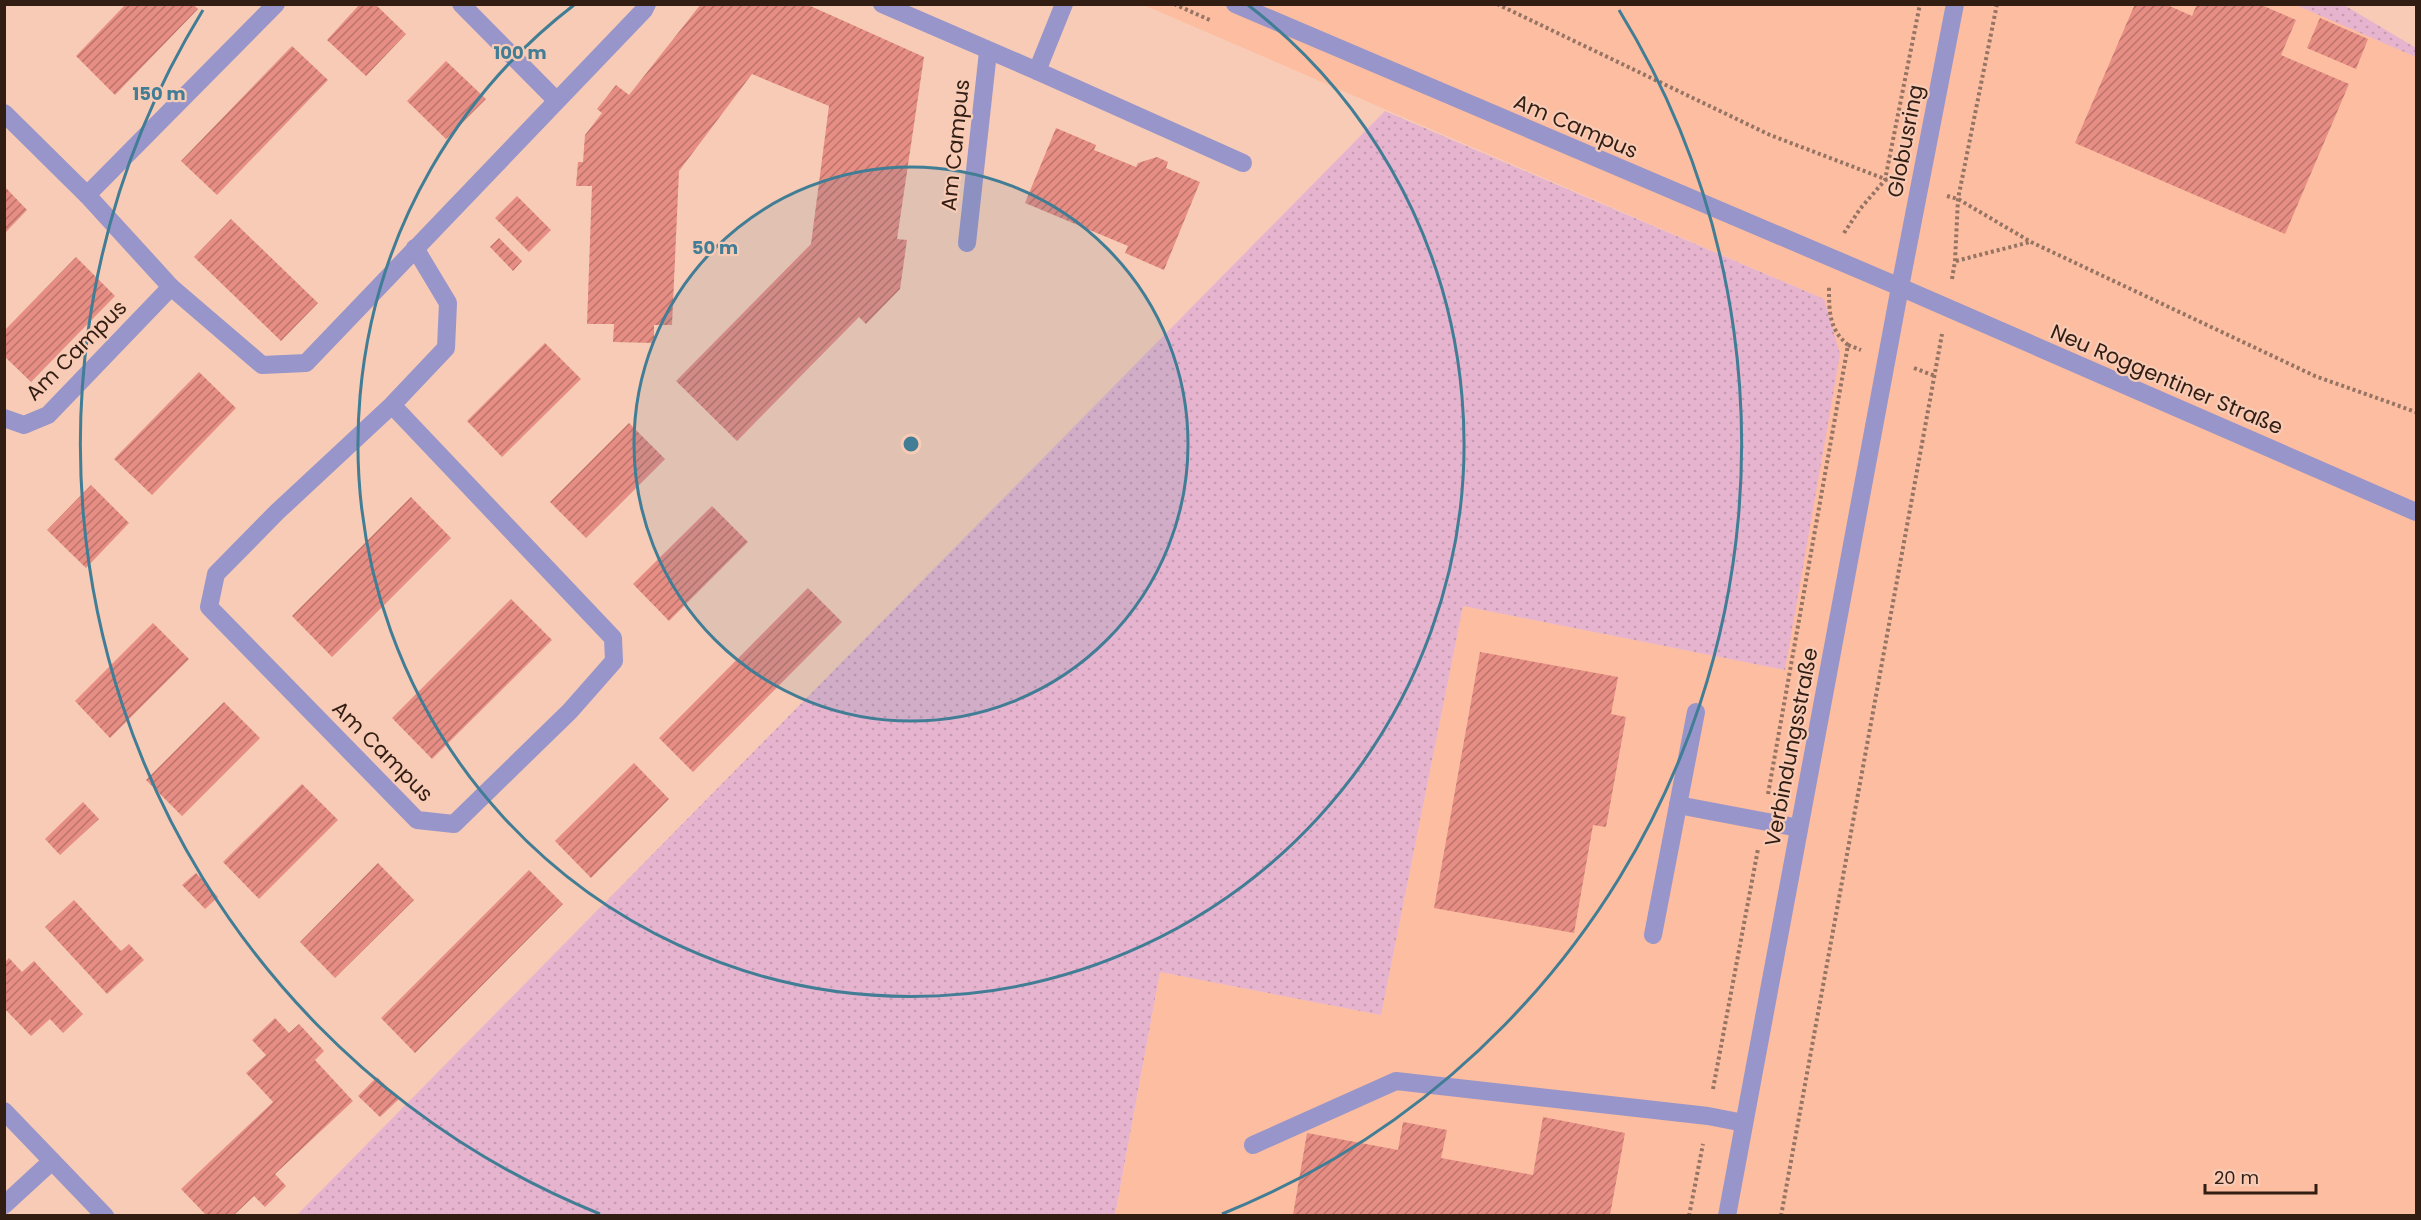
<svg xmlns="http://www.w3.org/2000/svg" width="2421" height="1220" viewBox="0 0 2421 1220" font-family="Poppins,sans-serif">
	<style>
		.built { fill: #fcbda0 }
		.grass { fill: url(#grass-dots) }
		.building { fill: url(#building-hatch) }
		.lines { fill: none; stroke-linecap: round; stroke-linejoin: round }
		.path { stroke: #957464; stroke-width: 4; stroke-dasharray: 3 3; stroke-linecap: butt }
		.minor { stroke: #9795c9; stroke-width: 18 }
		.ring { fill: none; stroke: #417d95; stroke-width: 3 }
		.labels { text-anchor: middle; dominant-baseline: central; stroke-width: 4.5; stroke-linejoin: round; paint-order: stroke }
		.street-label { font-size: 21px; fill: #321d13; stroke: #f8cbb6 }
		.centre { fill: #417d95; stroke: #f8cbb6; stroke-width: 3 }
		.ring-label { font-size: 18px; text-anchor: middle; font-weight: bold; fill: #417d95; stroke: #f8cbb6; stroke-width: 4.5; stroke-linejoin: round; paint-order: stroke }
	</style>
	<defs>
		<pattern id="grass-dots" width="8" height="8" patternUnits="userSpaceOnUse" patternTransform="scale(1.5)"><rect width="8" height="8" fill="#e6b4ce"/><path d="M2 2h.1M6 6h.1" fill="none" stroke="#c69ab0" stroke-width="1.8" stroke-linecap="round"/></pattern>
		<pattern id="building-hatch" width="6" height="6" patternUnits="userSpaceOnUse" patternTransform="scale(1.5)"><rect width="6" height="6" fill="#e68d84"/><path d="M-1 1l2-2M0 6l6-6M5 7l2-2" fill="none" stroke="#bb736b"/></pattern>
	</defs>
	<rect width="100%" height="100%" fill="#f8cbb6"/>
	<path class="built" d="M 2296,4 L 2416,57 L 2416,1215 L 1115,1216 L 1160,972 L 1381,1015 L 1463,606 L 1785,670 L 1824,299 L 1144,5 Z"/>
	<g class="grass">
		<path d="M 2296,5 L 2344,5 L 2416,48 L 2416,57 Z"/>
		<path d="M 1385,111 L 1824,299 L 1840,354 L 1785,670 L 1463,606 L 1381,1015 L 1160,972 L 1115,1215 L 297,1215 Z"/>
	</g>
	<g class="building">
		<path d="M 126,4 L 193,4 L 198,9 L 115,95 L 76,56 Z"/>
		<path d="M 360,4 L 375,4 L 406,34 L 366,76 L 327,40 Z"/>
		<path d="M 701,4 L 806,4 L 924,57 L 897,239 L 907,240 L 900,289 L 866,324 L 859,317 L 737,441 L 676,381 L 811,244 L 829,106 L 752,74 L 679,171 L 672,325 L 654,325 L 654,343 L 613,342 L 614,324 L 587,324 L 592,186 L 576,186 L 578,162 L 583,162 L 585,135 L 602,113 L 597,109 L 616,85 L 629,95 Z"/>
		<path d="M 2135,4 L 2165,4 L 2192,16 L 2197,4 L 2259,4 L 2296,20 L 2281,55 L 2349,84 L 2285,234 L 2075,143 Z"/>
		<path d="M 2320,18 L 2368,39 L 2356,69 L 2307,48 Z"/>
		<path d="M 292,46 L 328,80 L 217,195 L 181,161 Z"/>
		<path d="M 446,61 L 486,99 L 446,139 L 407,101 Z"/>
		<path d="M 1056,128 L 1096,145 L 1094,150 L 1136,167 L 1138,163 L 1157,157 L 1168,162 L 1166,168 L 1200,182 L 1164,270 L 1125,253 L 1128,246 L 1025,203 Z"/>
		<path d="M 5,187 L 27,210 L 5,233 Z"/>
		<path d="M 517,196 L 551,230 L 529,252 L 495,218 Z"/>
		<path d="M 231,219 L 318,303 L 281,341 L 194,257 Z"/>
		<path d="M 499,238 L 522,261 L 513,271 L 490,247 Z"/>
		<path d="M 76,257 L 115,296 L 31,382 L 4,356 L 4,331 Z"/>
		<path d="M 545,343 L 581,379 L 502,457 L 467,421 Z"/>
		<path d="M 199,372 L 236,408 L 152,495 L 114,459 Z"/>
		<path d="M 629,423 L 665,459 L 586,538 L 550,502 Z"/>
		<path d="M 91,485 L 129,523 L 86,568 L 47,530 Z"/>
		<path d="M 411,497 L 451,538 L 332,657 L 292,616 Z"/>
		<path d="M 712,506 L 748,542 L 669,621 L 633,584 Z"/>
		<path d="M 808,588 L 842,622 L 693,772 L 659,738 Z"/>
		<path d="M 511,599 L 552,640 L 432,759 L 392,718 Z"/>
		<path d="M 153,623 L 189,659 L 110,738 L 75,701 Z"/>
		<path d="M 1480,652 L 1618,677 L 1611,714 L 1626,717 L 1606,827 L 1593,825 L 1574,933 L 1434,908 Z"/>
		<path d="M 224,702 L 260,738 L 182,816 L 146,780 Z"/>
		<path d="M 634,763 L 669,799 L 591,878 L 555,841 Z"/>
		<path d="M 302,784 L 338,820 L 259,899 L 223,862 Z"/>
		<path d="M 83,802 L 99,819 L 60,855 L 45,839 Z"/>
		<path d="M 378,863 L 414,900 L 335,978 L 300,942 Z"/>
		<path d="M 529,870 L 563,904 L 415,1053 L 381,1018 Z"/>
		<path d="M 196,873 L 218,897 L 205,909 L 182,885 Z"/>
		<path d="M 74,900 L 121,951 L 129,944 L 144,960 L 107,994 L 45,927 Z"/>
		<path d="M 9,958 L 22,972 L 34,961 L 83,1014 L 63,1033 L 50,1019 L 31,1036 L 4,1008 L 4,963 Z"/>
		<path d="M 275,1018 L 289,1033 L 299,1024 L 324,1051 L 315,1060 L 353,1101 L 275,1174 L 286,1186 L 265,1207 L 254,1196 L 234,1215 L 206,1215 L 181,1189 L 273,1102 L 246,1073 L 266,1055 L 252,1040 Z"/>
		<path d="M 377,1077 L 399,1099 L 380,1117 L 358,1096 Z"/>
		<path d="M 1543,1117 L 1625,1133 L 1610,1215 L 1293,1215 L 1307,1133 L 1398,1150 L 1403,1122 L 1447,1130 L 1441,1158 L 1533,1175 Z"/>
	</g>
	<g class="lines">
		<g class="path">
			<path d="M 1174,4 L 1212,21"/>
			<path d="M 1497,4 L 1770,135 L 1893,182"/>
			<path d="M 1947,196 L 1958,199 L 2031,242 L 2315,376 L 2416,412"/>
			<path d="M 1844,233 L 1860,209 L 1885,180 L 1920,4"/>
			<path d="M 1956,261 L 2030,242"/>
			<path d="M 1952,279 L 1955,261 L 1958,199 L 1997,4"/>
			<path d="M 1848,345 L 1861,350"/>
			<path d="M 1914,368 L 1935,376"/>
			<path d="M 1768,794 L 1848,345 C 1829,329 1829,312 1829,287"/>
			<path d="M 1713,1089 L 1758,849"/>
			<path d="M 1689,1216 L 1703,1144"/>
			<path d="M 1781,1216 L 1942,334"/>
		</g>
		<g class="minor">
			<path d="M 276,4 L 87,195 L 171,287 L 262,365 L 306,363 L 644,10 L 647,4"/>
			<path d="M 461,4 L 556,100"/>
			<path d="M 882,4 L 1037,71 L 1064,4"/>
			<path d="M 1235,4 L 1900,287 L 2416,512"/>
			<path d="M 1037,71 L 1243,163"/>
			<path d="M 4,113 L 87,195"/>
			<path d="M 967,243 L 988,52"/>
			<path d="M 392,405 L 277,512 L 216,574 L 209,607 L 417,820 L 454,824 L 570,711 L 614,661 L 613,638 L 392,405 L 446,348 L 448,303 L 415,248"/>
			<path d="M 4,418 L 24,425 L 48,415 L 171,287"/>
			<path d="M 1678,805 L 1799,828"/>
			<path d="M 1653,935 L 1696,712"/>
			<path d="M 4,1111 L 105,1216"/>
			<path d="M 1253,1145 L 1396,1081 L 1708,1116 L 1744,1123"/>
			<path d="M 4,1205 L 52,1161"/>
			<path d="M 1727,1216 L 1900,287 L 1955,4"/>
		</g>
	</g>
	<circle cx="911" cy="444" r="277" fill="#417d95" fill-opacity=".12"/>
	<g class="ring">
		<circle cx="911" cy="444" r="277"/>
		<path d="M1248 5A553 553 0 1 1 574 5"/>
		<path d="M600 1214A830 830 0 0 1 203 10M1619 10A830 830 0 0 1 1222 1214"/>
	</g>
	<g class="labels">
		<g class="street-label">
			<text transform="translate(1576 126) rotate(23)">Am Campus</text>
			<text transform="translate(1905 141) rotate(-79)">Globusring</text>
			<text transform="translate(955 145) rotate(-84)">Am Campus</text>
			<text transform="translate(76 350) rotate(-45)">Am Campus</text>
			<text transform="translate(2167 379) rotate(23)">Neu Roggentiner Straße</text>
			<text transform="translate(1791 747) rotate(-79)">Verbindungsstraße</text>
			<text transform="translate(383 751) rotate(45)">Am Campus</text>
		</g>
	</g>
	<circle cx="911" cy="444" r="9" class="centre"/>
	<g class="ring-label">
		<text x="520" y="59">100 m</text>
		<text x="159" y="100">150 m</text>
		<text x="715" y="254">50 m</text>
	</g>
	<rect width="2421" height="1220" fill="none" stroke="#321d13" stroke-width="12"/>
	<path d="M2205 1184v9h111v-9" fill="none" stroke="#321d13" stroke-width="3"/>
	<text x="2214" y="1184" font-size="18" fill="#321d13" stroke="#f8cbb6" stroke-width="4.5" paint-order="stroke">20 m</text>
</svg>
